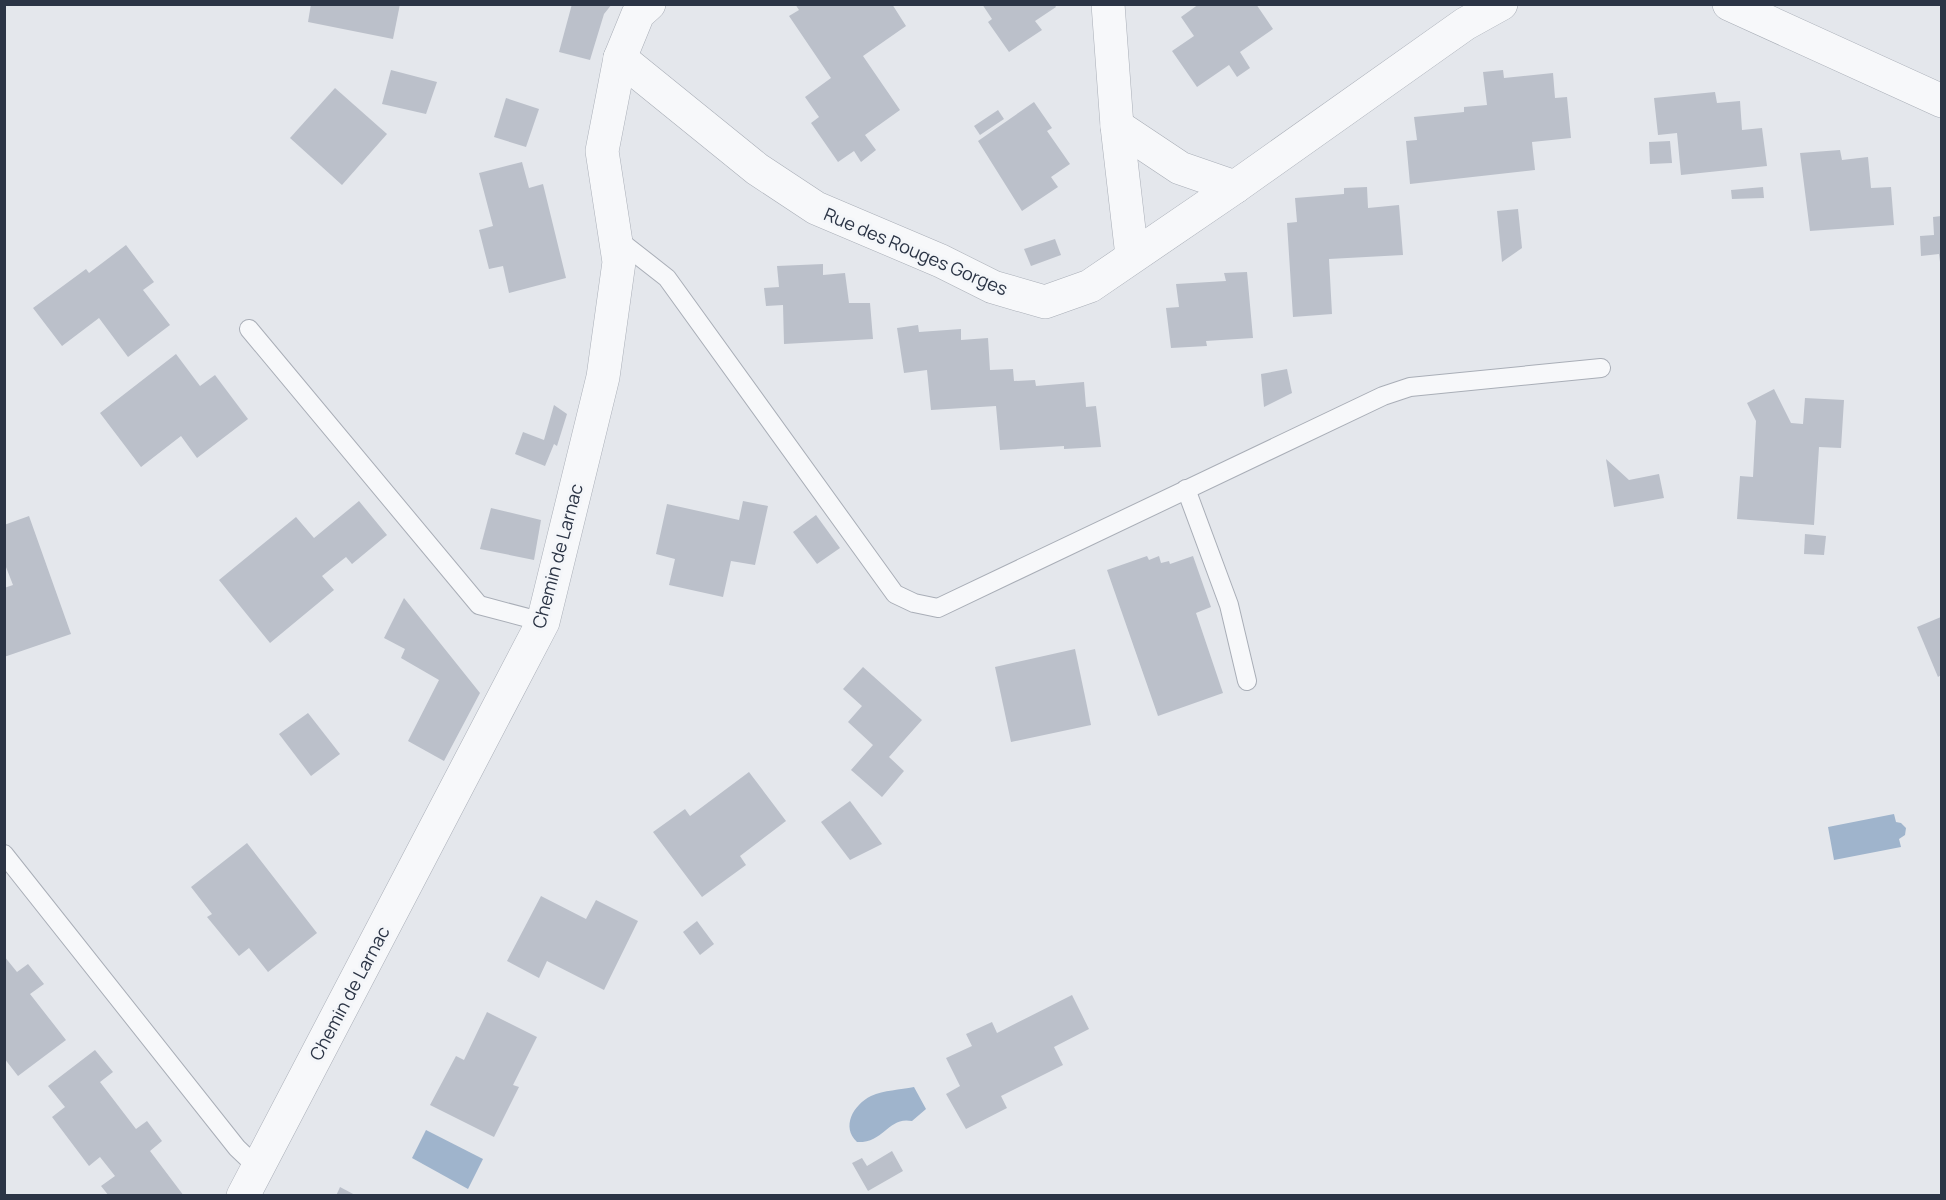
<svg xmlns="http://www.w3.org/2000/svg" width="1946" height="1200" viewBox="0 0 1946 1200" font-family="Manrope,sans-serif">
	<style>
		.water { fill: #9fb4cc }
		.building { fill: #bbc0ca }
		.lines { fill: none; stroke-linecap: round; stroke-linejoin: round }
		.lane-casing { stroke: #a9aeb7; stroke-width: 20 }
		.street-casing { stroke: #a9aeb7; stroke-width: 34 }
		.lane { stroke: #f7f8fa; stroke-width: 18 }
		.street { stroke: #f7f8fa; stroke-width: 33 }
		.labels { text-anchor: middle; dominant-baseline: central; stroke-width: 6; stroke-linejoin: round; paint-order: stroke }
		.street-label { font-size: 18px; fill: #2b3445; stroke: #f4f6f9 }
	</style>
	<rect width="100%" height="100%" fill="#e4e7ec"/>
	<g class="water">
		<path d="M 1894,814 L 1896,822 L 1901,823 L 1906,828 L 1905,835 L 1899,839 L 1901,847 L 1834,860 L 1828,827 Z"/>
		<path d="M 914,1087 L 926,1109 L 912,1121 C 888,1116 885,1143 857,1142 C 841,1127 853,1105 871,1096 C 884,1090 900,1090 914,1087 Z"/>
		<path d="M 426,1130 L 483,1159 L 468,1189 L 412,1158 Z"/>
	</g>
	<g class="building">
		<path d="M 311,4 L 400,4 L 393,39 L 308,22 Z"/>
		<path d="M 572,4 L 612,4 L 604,14 L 590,60 L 559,52 Z"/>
		<path d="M 795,4 L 892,4 L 906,26 L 863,56 L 900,110 L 865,135 L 876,150 L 861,162 L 854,151 L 838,162 L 811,123 L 819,117 L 805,97 L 831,78 L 789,16 L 799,10 Z"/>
		<path d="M 982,4 L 1054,4 L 1056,7 L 1035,21 L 1042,30 L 1009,52 L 988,22 L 992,19 Z"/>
		<path d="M 1199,4 L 1256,4 L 1273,29 L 1240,52 L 1250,68 L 1237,77 L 1229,65 L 1197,87 L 1172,51 L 1194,36 L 1181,17 Z"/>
		<path d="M 391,70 L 437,82 L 426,114 L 382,104 Z"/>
		<path d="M 1503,70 L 1504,78 L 1553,73 L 1555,98 L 1567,97 L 1571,138 L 1532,142 L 1535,170 L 1410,184 L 1406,141 L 1417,140 L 1414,117 L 1464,112 L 1464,107 L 1487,105 L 1483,72 Z"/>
		<path d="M 335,88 L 387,134 L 342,185 L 290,138 Z"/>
		<path d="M 1715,92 L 1717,103 L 1740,101 L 1742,130 L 1762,128 L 1767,166 L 1681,175 L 1677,133 L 1658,135 L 1654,98 Z"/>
		<path d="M 506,98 L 539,109 L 526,147 L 494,137 Z"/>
		<path d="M 1034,102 L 1052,128 L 1047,131 L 1070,164 L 1051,177 L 1058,187 L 1022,211 L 978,141 Z"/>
		<path d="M 998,110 L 1004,119 L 980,135 L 974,126 Z"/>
		<path d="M 1670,141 L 1672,163 L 1650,164 L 1649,142 Z"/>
		<path d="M 1840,150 L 1842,160 L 1868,157 L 1871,188 L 1891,187 L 1894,225 L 1810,231 L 1800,153 Z"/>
		<path d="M 522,162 L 529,188 L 543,184 L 566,278 L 509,293 L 503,266 L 489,269 L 479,230 L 493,226 L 479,173 Z"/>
		<path d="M 1367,187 L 1368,208 L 1399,205 L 1403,255 L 1329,259 L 1332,314 L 1293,317 L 1287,223 L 1297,222 L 1295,198 L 1344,194 L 1344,188 Z"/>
		<path d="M 1763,187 L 1764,198 L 1732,199 L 1731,190 Z"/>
		<path d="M 1518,209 L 1522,248 L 1502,262 L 1497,211 Z"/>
		<path d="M 1941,216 L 1941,261 L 1940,262 L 1939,254 L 1921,256 L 1920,236 L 1934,235 L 1933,217 Z"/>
		<path d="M 1055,239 L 1061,255 L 1031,266 L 1024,249 Z"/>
		<path d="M 126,245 L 154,282 L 143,290 L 170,325 L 128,357 L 99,318 L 62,346 L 33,308 L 86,269 L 89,273 Z"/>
		<path d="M 823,264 L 823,275 L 845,273 L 849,303 L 870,303 L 873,339 L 784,344 L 783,305 L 766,306 L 764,288 L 779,287 L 777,266 Z"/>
		<path d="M 1247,272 L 1253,338 L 1206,341 L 1207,346 L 1171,348 L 1166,308 L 1179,307 L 1176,284 L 1226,281 L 1224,273 Z"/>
		<path d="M 918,325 L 919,332 L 961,329 L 961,340 L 988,338 L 990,370 L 1013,369 L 1014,381 L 1035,380 L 1036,386 L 1084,382 L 1086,407 L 1096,406 L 1101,447 L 1064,449 L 1064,446 L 1000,450 L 996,406 L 931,410 L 927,370 L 904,373 L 897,328 Z"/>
		<path d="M 176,354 L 200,386 L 215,375 L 248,419 L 197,458 L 181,436 L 141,467 L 100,413 Z"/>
		<path d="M 1287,369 L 1292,393 L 1264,407 L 1261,374 Z"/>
		<path d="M 1774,389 L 1791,423 L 1803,424 L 1805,398 L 1844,400 L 1841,448 L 1819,447 L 1814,525 L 1737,519 L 1740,476 L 1753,477 L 1756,421 L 1747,403 Z"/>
		<path d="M 554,405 L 567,414 L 557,446 L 554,444 L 545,466 L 515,454 L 523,432 L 544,440 Z"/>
		<path d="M 1606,459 L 1629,480 L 1659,474 L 1664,498 L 1614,507 Z"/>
		<path d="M 359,501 L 387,535 L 352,564 L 346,557 L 322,576 L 334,590 L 270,643 L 219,580 L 296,517 L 314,538 Z"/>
		<path d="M 743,501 L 768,506 L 755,565 L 731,561 L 723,597 L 669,585 L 675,559 L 656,554 L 667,504 L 739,520 Z"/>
		<path d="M 491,508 L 541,520 L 534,560 L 480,549 Z"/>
		<path d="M 816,515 L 840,548 L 817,564 L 793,532 Z"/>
		<path d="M 29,516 L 71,634 L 4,657 L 4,588 L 13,585 L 4,562 L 4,525 Z"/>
		<path d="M 1805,534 L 1826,536 L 1824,555 L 1804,554 Z"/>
		<path d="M 1147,556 L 1149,560 L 1159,556 L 1161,563 L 1169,561 L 1170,564 L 1193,556 L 1211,607 L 1196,613 L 1223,693 L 1158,716 L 1107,570 Z"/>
		<path d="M 404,598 L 480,693 L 444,761 L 408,741 L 439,680 L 401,658 L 405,649 L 384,638 Z"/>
		<path d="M 1941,617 L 1941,675 L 1938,677 L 1917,627 Z"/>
		<path d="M 1075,649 L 1091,725 L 1011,742 L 995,667 Z"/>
		<path d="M 863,667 L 922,720 L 889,757 L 904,771 L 882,797 L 851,770 L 873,745 L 848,722 L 862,706 L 843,689 Z"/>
		<path d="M 308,713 L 340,754 L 311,776 L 279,734 Z"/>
		<path d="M 749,772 L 786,821 L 740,856 L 746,865 L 702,897 L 653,832 L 685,809 L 690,816 Z"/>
		<path d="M 850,801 L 882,844 L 850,860 L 821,822 Z"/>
		<path d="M 247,843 L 317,933 L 268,972 L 249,948 L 239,956 L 207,917 L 212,914 L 191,887 Z"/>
		<path d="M 541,896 L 586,919 L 596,900 L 638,921 L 604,990 L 547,961 L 539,978 L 507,961 Z"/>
		<path d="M 697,921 L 714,944 L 700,955 L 683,932 Z"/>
		<path d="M 4,956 L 17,972 L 28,964 L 44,984 L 30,994 L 66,1040 L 18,1076 L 4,1058 Z"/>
		<path d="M 1072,995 L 1089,1029 L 1054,1047 L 1063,1065 L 1001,1096 L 1007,1108 L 966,1129 L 946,1094 L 960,1086 L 946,1058 L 972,1046 L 966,1034 L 992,1022 L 997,1033 Z"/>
		<path d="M 487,1012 L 537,1037 L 513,1085 L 519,1087 L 494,1137 L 430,1105 L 456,1056 L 464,1060 Z"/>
		<path d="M 95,1050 L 113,1072 L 100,1082 L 136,1129 L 147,1121 L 162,1141 L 150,1151 L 184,1196 L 109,1196 L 101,1186 L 115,1176 L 100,1157 L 89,1166 L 52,1117 L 65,1107 L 48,1086 Z"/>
		<path d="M 892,1151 L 903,1171 L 868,1191 L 852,1163 L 862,1158 L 867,1166 Z"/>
		<path d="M 340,1187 L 357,1196 L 336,1196 Z"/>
	</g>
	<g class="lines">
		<g class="lane-casing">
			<g id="lane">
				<path d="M 616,238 L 667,278 L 895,594 L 914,603 L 938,608 L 1383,396 L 1410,387 L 1601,368"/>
				<path d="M 249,329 L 479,605 L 543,622"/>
				<path d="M 1186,489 L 1229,605 L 1247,681"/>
				<path d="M 4,854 L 237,1148 L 258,1168"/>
			</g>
		</g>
		<g class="street-casing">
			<g id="street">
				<path d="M 1108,4 L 1117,126 L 1132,256"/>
				<path d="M 1729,4 L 1942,101"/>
				<path d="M 620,58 L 757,169 L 816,208 L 941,261 L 993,287 L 1045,302 L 1090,286 L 1235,187 L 1465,24 L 1501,4"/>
				<path d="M 1117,126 L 1180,168 L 1235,187"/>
				<path d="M 243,1196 L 543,622 L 603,377 L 619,262 L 602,151 L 620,58 L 638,14 L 649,4"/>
			</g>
		</g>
		<use href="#lane" class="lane"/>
		<use href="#street" class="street"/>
	</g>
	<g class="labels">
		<g class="street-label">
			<text transform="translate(916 251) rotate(23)">Rue des Rouges Gorges</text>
			<text transform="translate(557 556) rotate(-75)">Chemin de Larnac</text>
			<text transform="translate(349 993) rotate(-62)">Chemin de Larnac</text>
		</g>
	</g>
	<rect width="1946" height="1200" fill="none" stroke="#2b3445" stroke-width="12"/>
</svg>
